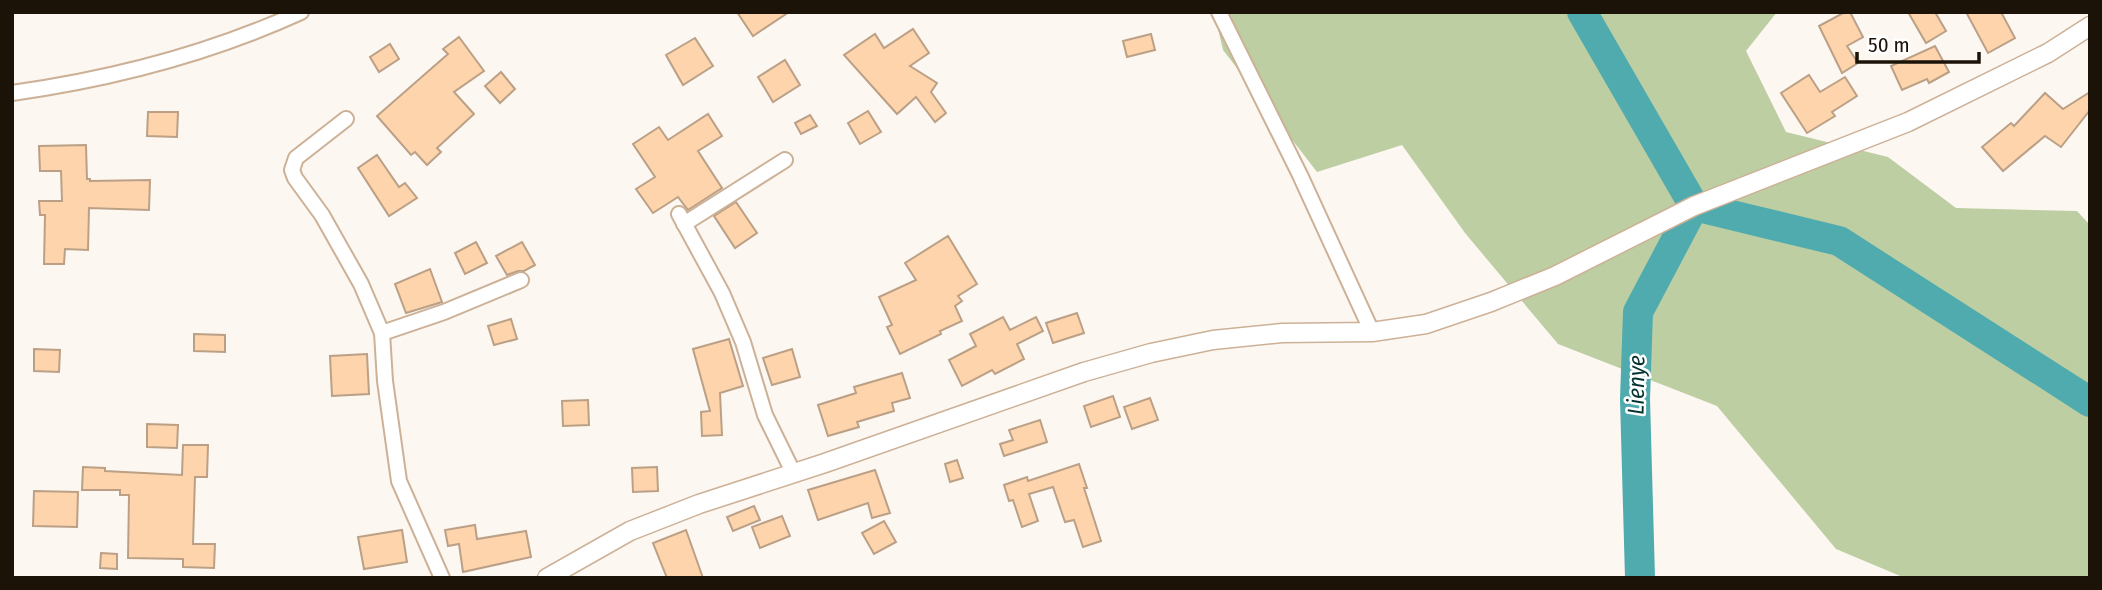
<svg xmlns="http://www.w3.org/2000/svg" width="2102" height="590" viewBox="0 0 2102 590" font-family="'Fira Sans Condensed',sans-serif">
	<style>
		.green { fill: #bdcea3 }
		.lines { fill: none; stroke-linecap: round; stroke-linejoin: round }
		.river { stroke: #50abae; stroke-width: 30 }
		.building { fill: #fdd4ac; stroke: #bba086; stroke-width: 2 }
		.minor-casing { stroke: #ccb197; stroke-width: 18 }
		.tertiary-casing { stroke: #ccb197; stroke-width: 21 }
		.minor { stroke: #fff; stroke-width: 14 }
		.tertiary { stroke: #fff; stroke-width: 18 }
		.labels { text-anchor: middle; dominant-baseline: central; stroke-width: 5; stroke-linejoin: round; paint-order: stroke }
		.water-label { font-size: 23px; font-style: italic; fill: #033132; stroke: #fff }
	</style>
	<rect width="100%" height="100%" fill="#fdf7f2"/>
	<path class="green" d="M 1214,12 L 1777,12 L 1746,51 L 1786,132 L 1888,157 L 1956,208 L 2077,211 L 2090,225 L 2090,578 L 1905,578 L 1836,549 L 1717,406 L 1558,344 L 1465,233 L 1402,145 L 1317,172 L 1223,50 Z"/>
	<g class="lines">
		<g class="river">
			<path d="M 1582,12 L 1694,206 L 1839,241 L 2090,402"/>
			<path d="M 1640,578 L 1635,399 L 1638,312 L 1694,206"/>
		</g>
	</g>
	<g class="building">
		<path d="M 737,12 L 789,12 L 753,36 Z"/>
		<path d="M 1845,12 L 1850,12 L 1863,37 L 1847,46 L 1858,63 L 1842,73 L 1819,26 Z"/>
		<path d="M 1908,12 L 1935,12 L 1946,31 L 1926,43 Z"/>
		<path d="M 1966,12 L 2001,12 L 2015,38 L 1988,53 Z"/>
		<path d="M 913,29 L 929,53 L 910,66 L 937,83 L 931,92 L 946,113 L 935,122 L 916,97 L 897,114 L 844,55 L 875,34 L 884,48 Z"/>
		<path d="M 1151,34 L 1155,50 L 1127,57 L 1123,41 Z"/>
		<path d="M 459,37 L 484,71 L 454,92 L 474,114 L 437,148 L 441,152 L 427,165 L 415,152 L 411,155 L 377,116 L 448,54 L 443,49 Z"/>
		<path d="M 695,38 L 713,66 L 683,85 L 666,55 Z"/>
		<path d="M 390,44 L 399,59 L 379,72 L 370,57 Z"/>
		<path d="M 1935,46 L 1949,72 L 1929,83 L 1927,79 L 1902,90 L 1891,66 Z"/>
		<path d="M 785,60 L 800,85 L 773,102 L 758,77 Z"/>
		<path d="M 501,72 L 515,89 L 500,103 L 485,86 Z"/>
		<path d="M 1809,75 L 1820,92 L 1845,77 L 1857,96 L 1832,112 L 1835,116 L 1807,133 L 1781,93 Z"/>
		<path d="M 2090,92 L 2090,110 L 2061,147 L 2045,136 L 2003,171 L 1982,147 L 2011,123 L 2014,126 L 2045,93 L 2063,109 Z"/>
		<path d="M 868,111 L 881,132 L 860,144 L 848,123 Z"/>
		<path d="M 148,112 L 178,112 L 177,137 L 147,136 Z"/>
		<path d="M 708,114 L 722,136 L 698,151 L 722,188 L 688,210 L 678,197 L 653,213 L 636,189 L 655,177 L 633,144 L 659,127 L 668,140 Z"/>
		<path d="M 810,115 L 817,126 L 801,134 L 795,123 Z"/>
		<path d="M 86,145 L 87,179 L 90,179 L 90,181 L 150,180 L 149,210 L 89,208 L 88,250 L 65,249 L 64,264 L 44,264 L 45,215 L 40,215 L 39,201 L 62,201 L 61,171 L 40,171 L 39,146 Z"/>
		<path d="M 377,155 L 399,187 L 405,183 L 417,198 L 389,216 L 358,168 Z"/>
		<path d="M 736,202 L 757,233 L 735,248 L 714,216 Z"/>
		<path d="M 948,236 L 977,284 L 958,296 L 962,301 L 955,306 L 962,321 L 940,331 L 941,334 L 900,354 L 887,327 L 892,325 L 879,297 L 916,280 L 905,263 Z"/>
		<path d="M 476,242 L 487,263 L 465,274 L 455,253 Z"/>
		<path d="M 522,242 L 535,265 L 524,271 L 518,271 L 507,275 L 496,256 Z"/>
		<path d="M 430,269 L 442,302 L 406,313 L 395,284 Z"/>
		<path d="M 1077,313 L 1084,333 L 1053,343 L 1046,323 Z"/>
		<path d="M 1003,317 L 1010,330 L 1036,317 L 1043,331 L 1017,344 L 1024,359 L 995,374 L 992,370 L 962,386 L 949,360 L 976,346 L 970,334 Z"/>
		<path d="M 511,319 L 517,339 L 494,345 L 488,326 Z"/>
		<path d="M 194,334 L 225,335 L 225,352 L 194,351 Z"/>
		<path d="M 729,339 L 743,386 L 720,393 L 722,435 L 702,436 L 701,412 L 710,411 L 693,349 Z"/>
		<path d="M 34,349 L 60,350 L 59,372 L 34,371 Z"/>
		<path d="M 792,349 L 800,377 L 772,385 L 763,358 Z"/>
		<path d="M 367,354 L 369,394 L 332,396 L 330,356 Z"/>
		<path d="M 902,373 L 910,398 L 892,403 L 894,411 L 857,422 L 859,427 L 828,436 L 818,405 L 856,393 L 854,387 Z"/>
		<path d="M 1113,396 L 1120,417 L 1091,427 L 1084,406 Z"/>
		<path d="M 1150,398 L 1158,420 L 1132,429 L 1124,407 Z"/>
		<path d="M 588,400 L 589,425 L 563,426 L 562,401 Z"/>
		<path d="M 1040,420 L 1047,442 L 1004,456 L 1000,444 L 1013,440 L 1009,430 Z"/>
		<path d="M 147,424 L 178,425 L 177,448 L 147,447 Z"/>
		<path d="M 183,445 L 208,445 L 207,477 L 195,477 L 193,544 L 215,544 L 214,568 L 183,567 L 183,559 L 128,558 L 129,495 L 120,495 L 120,490 L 82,490 L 83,467 L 105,468 L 105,471 L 182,475 Z"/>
		<path d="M 957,460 L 963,478 L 950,482 L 945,464 Z"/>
		<path d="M 1079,464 L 1087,488 L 1084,488 L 1101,541 L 1083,547 L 1074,520 L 1065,522 L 1053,487 L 1029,494 L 1038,521 L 1022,527 L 1013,500 L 1009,501 L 1004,485 L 1027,477 L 1028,481 Z"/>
		<path d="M 657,467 L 658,491 L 633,492 L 632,468 Z"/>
		<path d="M 875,470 L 890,513 L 872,518 L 868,503 L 818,520 L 808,490 Z"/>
		<path d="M 34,491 L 78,492 L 77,527 L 33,526 Z"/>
		<path d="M 754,506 L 760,520 L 733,531 L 727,517 Z"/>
		<path d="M 782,516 L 790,536 L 760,548 L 752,527 Z"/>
		<path d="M 884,521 L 896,542 L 874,554 L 862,533 Z"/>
		<path d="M 475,525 L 477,539 L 526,531 L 531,557 L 463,572 L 459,544 L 448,546 L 445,530 Z"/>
		<path d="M 402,530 L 407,562 L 364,569 L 358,537 Z"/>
		<path d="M 686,530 L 703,578 L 667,578 L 653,543 Z"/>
		<path d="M 101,553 L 117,554 L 117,569 L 100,568 Z"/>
	</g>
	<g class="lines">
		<g class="minor-casing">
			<g id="minor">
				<path d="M 1219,12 L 1300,175 L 1372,332"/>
				<path d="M 12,93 C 112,79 209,54 301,12"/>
				<path d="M 346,119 L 296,158 L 292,170 L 295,178 L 322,215 L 361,284 L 382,333 L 385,381 L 399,481 L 442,578"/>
				<path d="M 679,214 L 722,293 L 743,342 L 765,415 L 793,472"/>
				<path d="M 684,224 L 785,160"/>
				<path d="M 382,333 L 444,312 L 521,280"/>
			</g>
		</g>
		<g class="tertiary-casing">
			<path id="tertiary" d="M 547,578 L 630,531 L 699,504 L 825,463 L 1084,372 L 1151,353 L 1213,340 L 1282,333 L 1372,332 L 1426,324 L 1491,302 L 1555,276 L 1694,206 L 1908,122 L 2048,53 L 2090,26"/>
		</g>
		<use href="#minor" class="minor"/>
		<use href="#tertiary" class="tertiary"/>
	</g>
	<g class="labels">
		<g class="water-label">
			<text transform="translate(1636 385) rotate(-89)">Lienye</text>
		</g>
	</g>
	<rect width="2102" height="590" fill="none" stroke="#1b1208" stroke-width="28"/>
	<path d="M1857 52v10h122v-10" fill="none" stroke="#1b1208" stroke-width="3.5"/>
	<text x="1868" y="52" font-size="21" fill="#1b1208" stroke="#ffffff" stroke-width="5" paint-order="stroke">50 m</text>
</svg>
